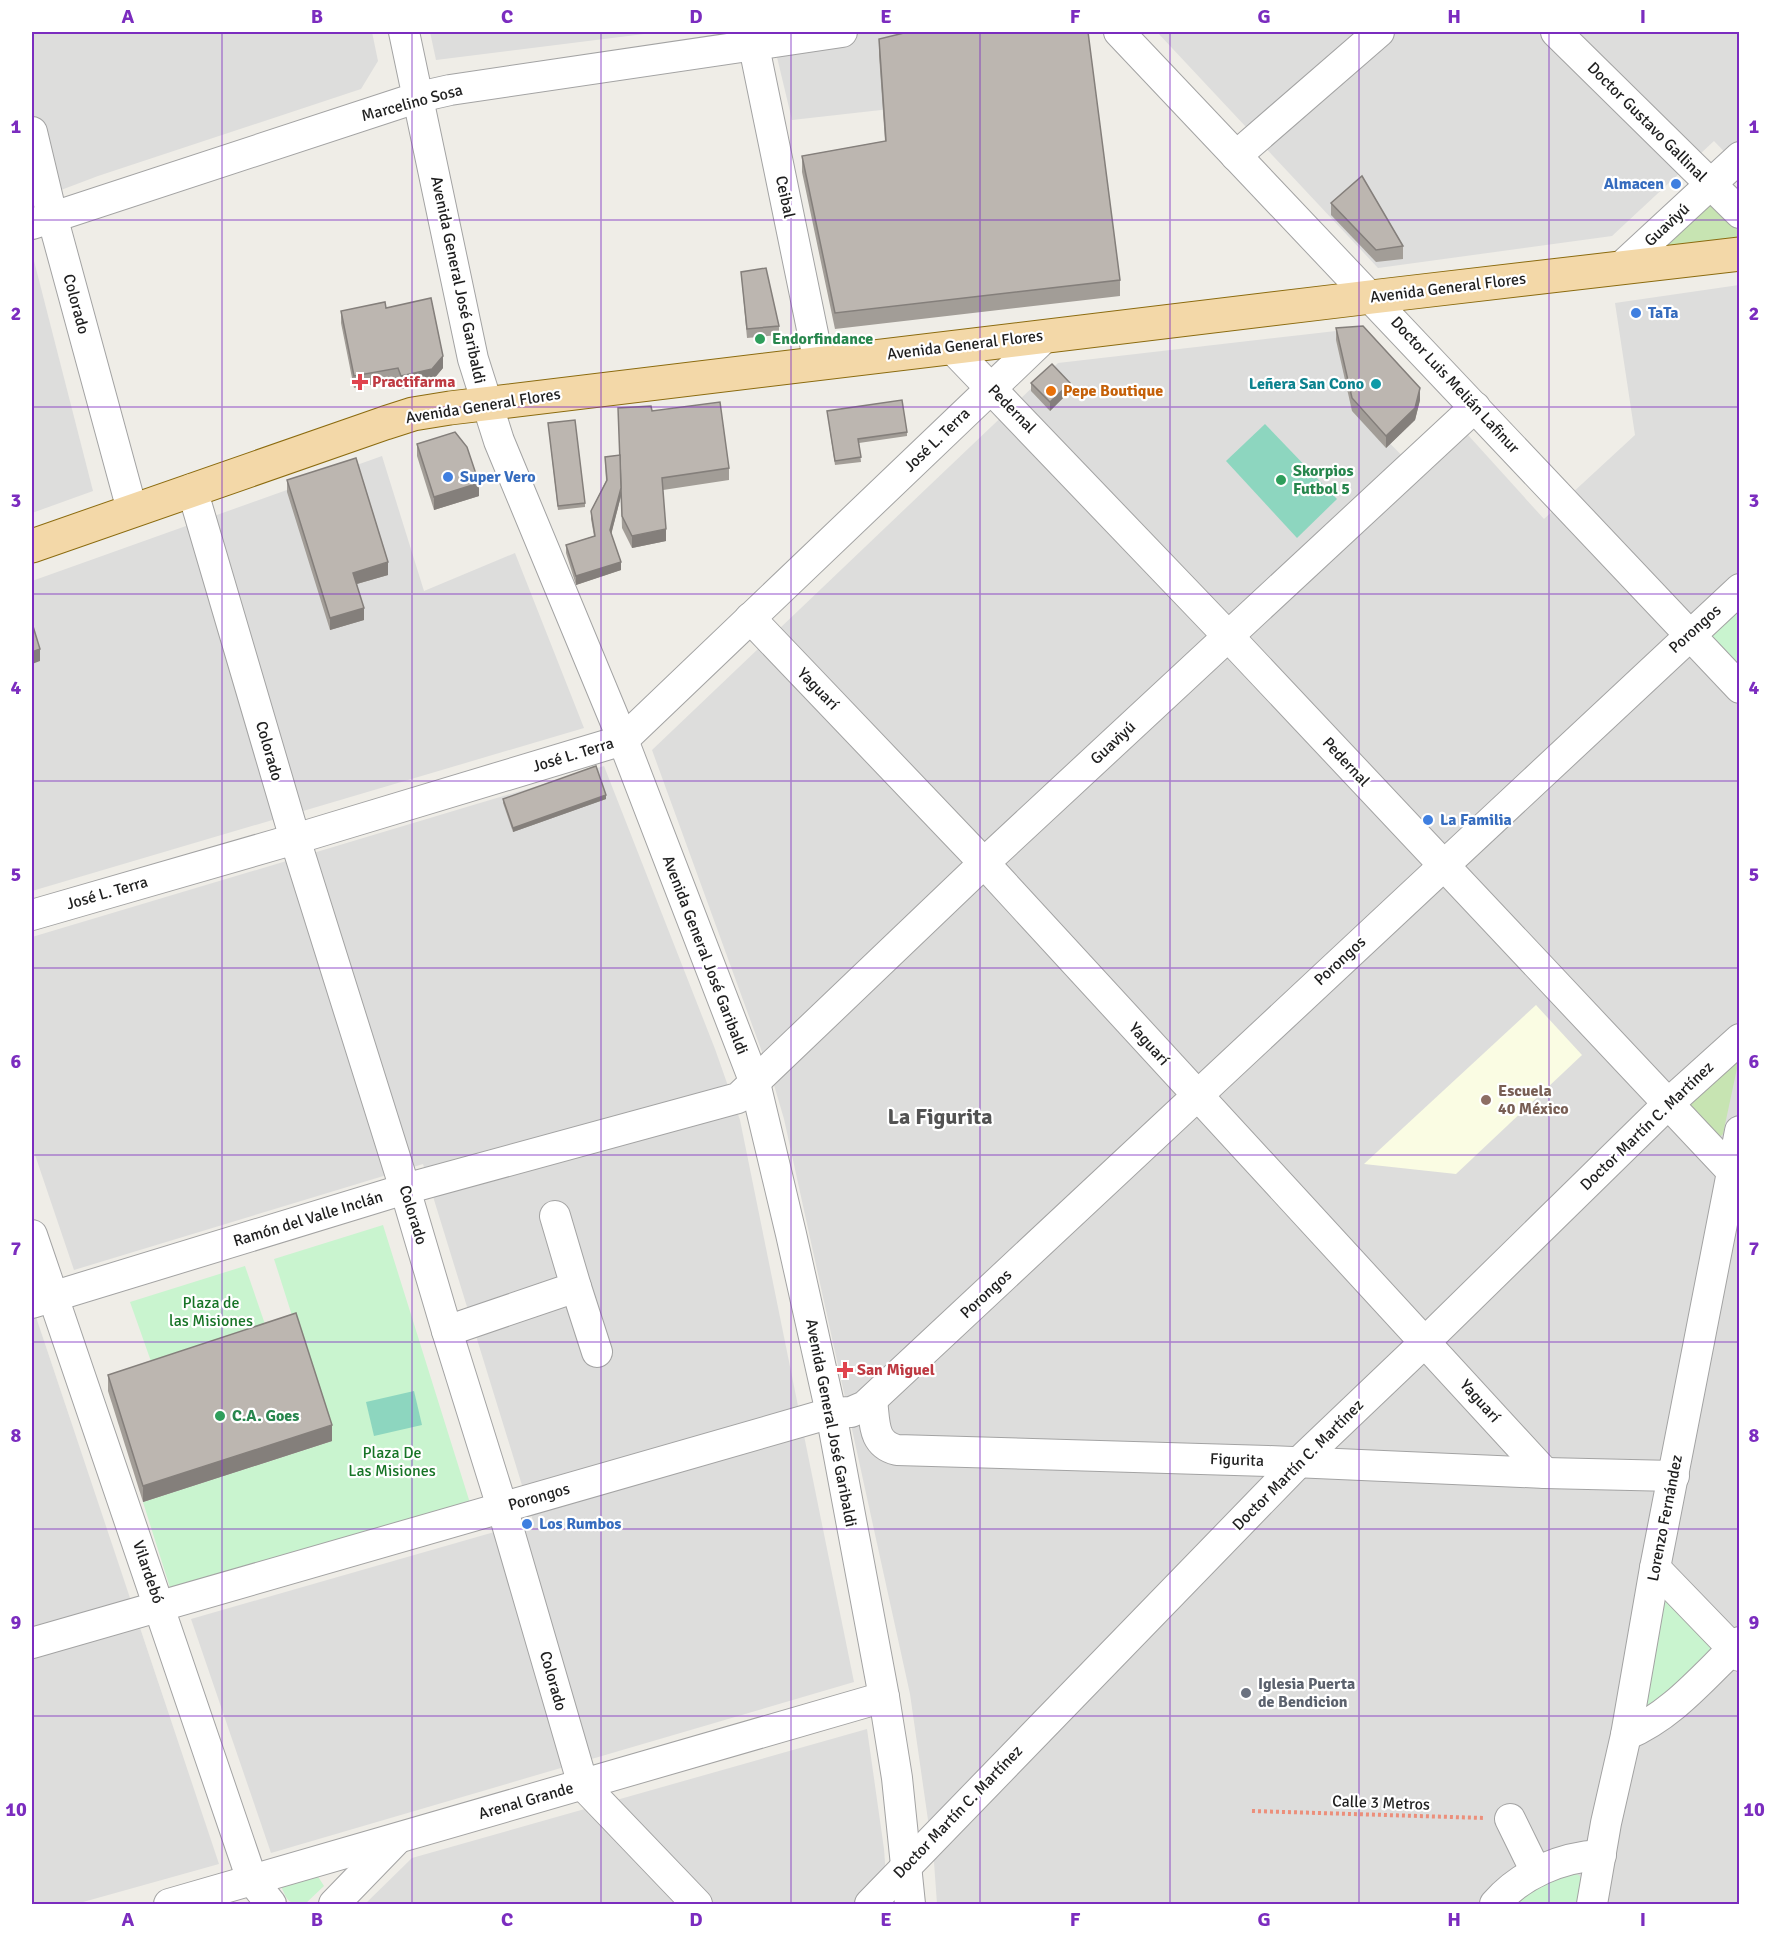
<svg xmlns="http://www.w3.org/2000/svg" width="1771" height="1936" viewBox="0 0 1771 1936" font-family="Signika,sans-serif">
	<style>
		.residential { fill: #dddddc }
		.education { fill: #fafce3 }
		.grass { fill: #c7e4b2 }
		.park { fill: #c9f4cf }
		.pitch { fill: #8dd6bf }
		.lines { fill: none; stroke-linecap: round; stroke-linejoin: round }
		.minor-casing { stroke: #a3a3a3; stroke-width: 32 }
		.major-casing { stroke: #8b6b0f; stroke-width: 35 }
		.path { stroke: #ec8f7b; stroke-width: 4; stroke-dasharray: 3 3; stroke-linecap: butt }
		.minor { stroke: #fff; stroke-width: 30 }
		.major { stroke: #f3d8a8; stroke-width: 33 }
		.wall { fill: #a29d97 }
		.shaded-wall { fill: #847f7b }
		.building { fill: #bcb6b0; stroke: #847f7b; stroke-width: 1.5 }
		.grid { fill: none; stroke: #7b2cbf; stroke-width: 1.5; stroke-opacity: 0.55 }
		.shop-dot { fill: #3f7fe0; stroke: #fff; stroke-width: 2 }
		.leisure-dot { fill: #2e9e5b; stroke: #fff; stroke-width: 2 }
		.health-dot { fill: #e0444e; stroke: #fff; stroke-width: 2 }
		.culture-dot { fill: #0f9aa8; stroke: #fff; stroke-width: 2 }
		.food-dot { fill: #e8710a; stroke: #fff; stroke-width: 2 }
		.education-dot { fill: #8d6e63; stroke: #fff; stroke-width: 2 }
		.worship-dot { fill: #6b7280; stroke: #fff; stroke-width: 2 }
		.labels { text-anchor: middle; dominant-baseline: central; stroke-width: 4.5; stroke-linejoin: round; paint-order: stroke }
		.street-label { font-size: 16px; fill: #1f1f1f; stroke: #fff }
		.shop-label { font-size: 16px; font-weight: bold; fill: #366cbe; stroke: #fff; text-anchor: start }
		.leisure-label { font-size: 16px; font-weight: bold; fill: #27864d; stroke: #fff; text-anchor: start }
		.health-label { font-size: 16px; font-weight: bold; fill: #be3a42; stroke: #fff; text-anchor: start }
		.culture-label { font-size: 16px; font-weight: bold; fill: #0d838f; stroke: #fff; text-anchor: end }
		.food-label { font-size: 16px; font-weight: bold; fill: #c56008; stroke: #fff; text-anchor: start }
		.education-label { font-size: 16px; font-weight: bold; fill: #785e54; stroke: #fff; text-anchor: start }
		.park-label { font-size: 16px; fill: #177426; stroke: #fff }
		.worship-label { font-size: 16px; font-weight: bold; fill: #5b616d; stroke: #fff; text-anchor: start }
		.district-label { font-size: 22px; font-weight: bold; fill: #525252; stroke: #fff }
		.neatline { fill: none; stroke: #7b2cbf; stroke-width: 2 }
		.grid-label { font-size: 20px; text-anchor: middle; font-weight: bold; fill: #7b2cbf }
	</style>
	<rect width="100%" height="100%" fill="#efede7"/>
	<g class="residential">
		<path d="M 32,32 L 372,32 L 378,61 L 361,89 L 98,176 L 32,201 Z"/>
		<path d="M 430,32 L 660,32 L 436,60 Z"/>
		<path d="M 771,32 L 1035,32 L 890,109 L 792,120 Z"/>
		<path d="M 1157,32 L 1739,32 L 1739,167 L 1714,141 L 1612,236 L 1378,268 Z"/>
		<path d="M 32,253 L 93,491 L 32,513 Z"/>
		<path d="M 1739,285 L 1739,1904 L 937,1904 L 934,1862 L 910,1694 L 784,1119 L 774,1085 L 652,750 L 1058,363 L 1336,331 L 1361,414 L 1423,477 L 1468,435 L 1544,519 L 1635,435 L 1615,303 Z"/>
		<path d="M 382,456 L 424,591 L 515,553 L 584,728 L 32,891 L 32,581 Z"/>
		<path d="M 604,766 L 715,1049 L 740,1120 L 854,1682 L 271,1853 L 191,1619 L 533,1521 L 423,1164 L 74,1270 L 32,1146 L 32,937 Z"/>
		<path d="M 32,1305 L 219,1864 L 76,1904 L 32,1904 Z"/>
		<path d="M 867,1729 L 884,1849 L 888,1904 L 365,1904 L 412,1858 Z"/>
	</g>
	<path class="education" d="M 1536,1005 L 1582,1055 L 1456,1174 L 1364,1164 Z"/>
	<g class="grass">
		<path d="M 1711,196 L 1739,229 L 1739,237 L 1653,248 Z"/>
		<path d="M 1739,1059 L 1723,1134 L 1718,1139 L 1688,1105 Z"/>
	</g>
	<g class="park">
		<path d="M 1739,601 L 1739,668 L 1705,632 Z"/>
		<path d="M 383,1225 L 470,1503 L 172,1594 L 143,1502 L 332,1441 L 274,1259 Z"/>
		<path d="M 245,1266 L 267,1330 L 153,1367 L 130,1302 Z"/>
		<path d="M 1667,1600 L 1715,1651 L 1648,1708 L 1644,1705 L 1662,1601 Z"/>
		<path d="M 1576,1873 L 1584,1880 L 1583,1904 L 1509,1904 L 1537,1884 Z"/>
		<path d="M 317,1875 L 324,1886 L 305,1904 C 287,1905 287,1899 280,1884 Z"/>
	</g>
	<g class="pitch">
		<path d="M 1265,424 L 1337,499 L 1297,538 L 1226,461 Z"/>
		<path d="M 414,1391 L 422,1425 L 374,1436 L 366,1402 Z"/>
	</g>
	<g class="lines">
		<g class="minor-casing">
			<g id="minor">
				<path d="M 404,32 L 473,359 L 499,441 L 623,740 L 755,1083 L 791,1234 L 831,1413 L 884,1697 L 897,1778 L 910,1904"/>
				<path d="M 751,32 L 819,363"/>
				<path d="M 1119,32 L 1740,688"/>
				<path d="M 1556,32 L 1740,213"/>
				<path d="M 32,132 L 52,216 L 132,510"/>
				<path d="M 1236,156 L 1379,32"/>
				<path d="M 32,224 L 419,97 L 450,90 L 842,32"/>
				<path d="M 1620,268 L 1740,157"/>
				<path d="M 951,347 L 1228,636 L 1740,1180"/>
				<path d="M 192,489 L 295,839 L 405,1189 L 447,1331 L 502,1507 L 583,1785 L 697,1904"/>
				<path d="M 750,618 L 984,863 L 1545,1473"/>
				<path d="M 32,915 L 295,839 L 623,740 L 1046,336"/>
				<path d="M 32,1235 L 252,1880 L 271,1904"/>
				<path d="M 576,1287 L 597,1352"/>
				<path d="M 32,1303 L 405,1189 L 738,1098 L 984,863 L 1475,407"/>
				<path d="M 447,1331 L 576,1287 L 555,1216"/>
				<path d="M 872,1400 C 875,1422 872,1444 897,1450 L 1268,1461 L 1545,1473 L 1674,1476"/>
				<path d="M 1655,1568 L 1740,1656"/>
				<path d="M 32,1643 L 831,1413 L 851,1412 L 865,1406 L 1740,589"/>
				<path d="M 1626,1735 C 1672,1716 1704,1676 1740,1642"/>
				<path d="M 1510,1819 L 1536,1872"/>
				<path d="M 169,1904 L 884,1697"/>
				<path d="M 334,1904 L 396,1840"/>
				<path d="M 870,1904 L 1299,1462 L 1426,1341 L 1669,1103 L 1740,1039"/>
				<path d="M 1495,1904 C 1521,1874 1561,1857 1601,1855"/>
				<path d="M 1592,1904 L 1606,1823 L 1626,1735 L 1655,1568 L 1740,1131"/>
			</g>
		</g>
		<g class="major-casing">
			<path id="major" d="M 32,546 L 385,423 L 413,414 L 450,408 L 1371,297 L 1740,254"/>
		</g>
		<path class="path" d="M 1252,1811 L 1485,1818"/>
		<use href="#minor" class="minor"/>
		<use href="#major" class="major"/>
	</g>
	<g class="wall">
		<path d="M 879,39 L 1120,280 L 1120,296 L 835,329 L 802,172 L 802,156 L 885,141 L 879,55 Z"/>
		<path d="M 1331,203 L 1403,246 L 1403,259 L 1376,262 L 1331,215 Z"/>
		<path d="M 741,272 L 779,326 L 779,335 L 747,338 Z"/>
		<path d="M 386,308 L 443,368 L 432,381 L 401,389 L 398,380 L 354,388 L 341,323 L 341,311 Z"/>
		<path d="M 1336,328 L 1420,400 L 1415,420 L 1386,448 L 1352,411 L 1336,340 Z"/>
		<path d="M 1031,383 L 1070,391 L 1050,411 L 1031,391 Z"/>
		<path d="M 652,411 L 729,468 L 729,480 L 663,490 L 666,541 L 632,548 L 622,528 L 621,496 L 611,534 L 621,570 L 576,585 L 566,553 L 566,545 L 594,536 L 591,519 L 591,511 L 606,481 L 605,457 L 619,455 Z"/>
		<path d="M 827,411 L 907,432 L 907,436 L 859,443 L 861,462 L 835,465 Z"/>
		<path d="M 548,423 L 585,503 L 585,507 L 558,510 Z"/>
		<path d="M 417,444 L 479,496 L 434,510 L 417,456 Z"/>
		<path d="M 287,480 L 388,575 L 357,584 L 364,620 L 330,630 L 287,492 Z"/>
		<path d="M 503,799 L 606,799 L 513,832 L 503,803 Z"/>
		<path d="M 108,1375 L 332,1441 L 143,1502 L 108,1391 Z"/>
	</g>
	<g class="shaded-wall">
		<path d="M 443,356 L 443,368 L 432,381 L 401,389 L 401,376 Z"/>
		<path d="M 1070,383 L 1070,391 L 1050,411 L 1050,402 Z"/>
		<path d="M 1420,388 L 1420,400 L 1415,420 L 1386,448 L 1386,436 Z"/>
		<path d="M 479,483 L 479,496 L 434,510 L 434,497 Z"/>
		<path d="M 621,489 L 621,496 L 610,539 L 610,530 Z"/>
		<path d="M 666,529 L 666,541 L 632,548 L 632,536 Z"/>
		<path d="M 388,562 L 388,575 L 353,585 L 353,573 Z"/>
		<path d="M 621,562 L 621,570 L 576,585 L 576,576 Z"/>
		<path d="M 364,608 L 364,620 L 330,630 L 330,618 Z"/>
		<path d="M 40,649 L 40,661 L 32,664 L 32,652 Z"/>
		<path d="M 606,795 L 606,799 L 513,832 L 513,828 Z"/>
		<path d="M 332,1425 L 332,1441 L 143,1502 L 143,1486 Z"/>
	</g>
	<g class="building">
		<path d="M 908,32 L 1088,32 L 1120,280 L 835,313 L 802,156 L 886,141 L 879,39 Z"/>
		<path d="M 1362,176 L 1403,246 L 1376,250 L 1331,203 Z"/>
		<path d="M 766,268 L 779,326 L 747,329 L 741,272 Z"/>
		<path d="M 431,298 L 443,356 L 432,369 L 401,376 L 398,368 L 354,376 L 341,311 L 385,302 L 386,308 Z"/>
		<path d="M 1363,326 L 1420,388 L 1415,408 L 1386,436 L 1352,398 L 1336,328 Z"/>
		<path d="M 1052,364 L 1070,383 L 1050,402 L 1031,383 Z"/>
		<path d="M 902,400 L 907,432 L 858,439 L 861,457 L 835,461 L 827,411 Z"/>
		<path d="M 720,402 L 729,468 L 662,478 L 666,529 L 632,536 L 622,516 L 618,408 L 651,406 L 652,411 Z"/>
		<path d="M 575,420 L 585,503 L 558,506 L 548,423 Z"/>
		<path d="M 455,432 L 467,447 L 479,483 L 434,497 L 417,444 Z"/>
		<path d="M 620,455 L 621,488 L 610,530 L 621,562 L 576,576 L 566,545 L 595,536 L 591,511 L 607,480 L 605,457 Z"/>
		<path d="M 356,458 L 388,562 L 353,573 L 364,608 L 330,618 L 287,480 Z"/>
		<path d="M 32,623 L 40,649 L 32,652 Z"/>
		<path d="M 596,766 L 606,795 L 513,828 L 503,799 Z"/>
		<path d="M 296,1313 L 332,1425 L 143,1486 L 108,1375 Z"/>
	</g>
	<path class="grid" d="M 222,32 L 222,1904M 412,32 L 412,1904M 601,32 L 601,1904M 791,32 L 791,1904M 980,32 L 980,1904M 1170,32 L 1170,1904M 1359,32 L 1359,1904M 1549,32 L 1549,1904M 32,220 L 1740,220M 32,407 L 1740,407M 32,594 L 1740,594M 32,781 L 1740,781M 32,968 L 1740,968M 32,1155 L 1740,1155M 32,1342 L 1740,1342M 32,1529 L 1740,1529M 32,1716 L 1740,1716"/>
	<g class="shop-dot">
		<circle cx="1676" cy="184" r="6"/>
		<circle cx="1636" cy="313" r="6"/>
		<circle cx="448" cy="477" r="6"/>
		<circle cx="1428" cy="820" r="6"/>
		<circle cx="527" cy="1524" r="6"/>
	</g>
	<g class="leisure-dot">
		<circle cx="760" cy="339" r="6"/>
		<circle cx="1281" cy="480" r="6"/>
		<circle cx="220" cy="1416" r="6"/>
	</g>
	<g class="health-dot">
		<path d="M357 373h6v6h6v6h-6v6h-6v-6h-6v-6h6z"/>
		<path d="M842 1361h6v6h6v6h-6v6h-6v-6h-6v-6h6z"/>
	</g>
	<circle class="culture-dot" cx="1376" cy="384" r="6"/>
	<circle class="food-dot" cx="1051" cy="391" r="6"/>
	<circle class="education-dot" cx="1486" cy="1100" r="6"/>
	<circle class="worship-dot" cx="1246" cy="1693" r="6"/>
	<g class="labels">
		<g class="street-label">
			<text transform="translate(412 103) rotate(-15)">Marcelino Sosa</text>
			<text transform="translate(1647 122) rotate(45)">Doctor Gustavo Gallinal</text>
			<text transform="translate(785 197) rotate(78)">Ceibal</text>
			<text transform="translate(1667 225) rotate(-43)">Guaviyú</text>
			<text transform="translate(458 280) rotate(78)">Avenida General José Garibaldi</text>
			<text transform="translate(1448 288) rotate(-7)">Avenida General Flores</text>
			<text transform="translate(76 304) rotate(75)">Colorado</text>
			<text transform="translate(965 345) rotate(-7)">Avenida General Flores</text>
			<text transform="translate(1455 385) rotate(47)">Doctor Luis Melián Lafinur</text>
			<text transform="translate(483 406) rotate(-9)">Avenida General Flores</text>
			<text transform="translate(1012 409) rotate(46)">Pedernal</text>
			<text transform="translate(937 440) rotate(-44)">José L. Terra</text>
			<text transform="translate(1695 629) rotate(-42)">Porongos</text>
			<text transform="translate(818 689) rotate(46)">Yaguarí</text>
			<text transform="translate(1113 743) rotate(-43)">Guaviyú</text>
			<text transform="translate(269 751) rotate(74)">Colorado</text>
			<text transform="translate(573 755) rotate(-17)">José L. Terra</text>
			<text transform="translate(1346 762) rotate(47)">Pedernal</text>
			<text transform="translate(107 893) rotate(-16)">José L. Terra</text>
			<text transform="translate(705 955) rotate(69)">Avenida General José Garibaldi</text>
			<text transform="translate(1340 961) rotate(-43)">Porongos</text>
			<text transform="translate(1149 1044) rotate(48)">Yaguarí</text>
			<text transform="translate(1647 1126) rotate(-44)">Doctor Martín C. Martínez</text>
			<text transform="translate(413 1215) rotate(73)">Colorado</text>
			<text transform="translate(308 1219) rotate(-17)">Ramón del Valle Inclán</text>
			<text transform="translate(986 1294) rotate(-43)">Porongos</text>
			<text transform="translate(1480 1401) rotate(48)">Yaguarí</text>
			<text transform="translate(831 1423) rotate(79)">Avenida General José Garibaldi</text>
			<text transform="translate(1237 1460) rotate(2)">Figurita</text>
			<text transform="translate(1298 1465) rotate(-45)">Doctor Martín C. Martínez</text>
			<text transform="translate(539 1497) rotate(-16)">Porongos</text>
			<text transform="translate(1665 1518) rotate(-79)">Lorenzo Fernández</text>
			<text transform="translate(148 1572) rotate(71)">Vilardebó</text>
			<text transform="translate(553 1681) rotate(74)">Colorado</text>
			<text transform="translate(526 1801) rotate(-16)">Arenal Grande</text>
			<text transform="translate(1381 1803) rotate(2)">Calle 3 Metros</text>
			<text transform="translate(958 1812) rotate(-46)">Doctor Martín C. Martínez</text>
		</g>
		<g class="shop-label">
			<text x="1664" y="184" text-anchor="end">Almacen</text>
			<text x="1648" y="313">TaTa</text>
			<text x="460" y="477">Super Vero</text>
			<text x="1440" y="820">La Familia</text>
			<text x="539" y="1524">Los Rumbos</text>
		</g>
		<g class="leisure-label">
			<text x="772" y="339">Endorfindance</text>
			<text x="1293" y="471">Skorpios<tspan x="1293" dy="18">Futbol 5</tspan></text>
			<text x="232" y="1416">C.A. Goes</text>
		</g>
		<g class="health-label">
			<text x="372" y="382">Practifarma</text>
			<text x="857" y="1370">San Miguel</text>
		</g>
		<g class="culture-label">
			<text x="1364" y="384">Leñera San Cono</text>
		</g>
		<g class="food-label">
			<text x="1063" y="391">Pepe Boutique</text>
		</g>
		<g class="education-label">
			<text x="1498" y="1091">Escuela<tspan x="1498" dy="18">40 México</tspan></text>
		</g>
		<g class="park-label">
			<text x="211" y="1303">Plaza de<tspan x="211" dy="18">las Misiones</tspan></text>
			<text x="392" y="1453">Plaza De<tspan x="392" dy="18">Las Misiones</tspan></text>
		</g>
		<g class="worship-label">
			<text x="1258" y="1684">Iglesia Puerta<tspan x="1258" dy="18">de Bendicion</tspan></text>
		</g>
		<g class="district-label">
			<text x="940" y="1116">La Figurita</text>
		</g>
	</g>
	<rect width="1771" height="1936" fill="none" stroke="#ffffff" stroke-width="66"/>
	<rect x="33" y="33" width="1705" height="1870" class="neatline"/>
	<g class="grid-label">
		<text x="128" y="23">A</text>
		<text x="317" y="23">B</text>
		<text x="507" y="23">C</text>
		<text x="696" y="23">D</text>
		<text x="886" y="23">E</text>
		<text x="1075" y="23">F</text>
		<text x="1264" y="23">G</text>
		<text x="1454" y="23">H</text>
		<text x="1643" y="23">I</text>
		<text x="16" y="133">1</text>
		<text x="1754" y="133">1</text>
		<text x="16" y="320">2</text>
		<text x="1754" y="320">2</text>
		<text x="16" y="507">3</text>
		<text x="1754" y="507">3</text>
		<text x="16" y="694">4</text>
		<text x="1754" y="694">4</text>
		<text x="16" y="881">5</text>
		<text x="1754" y="881">5</text>
		<text x="16" y="1068">6</text>
		<text x="1754" y="1068">6</text>
		<text x="16" y="1255">7</text>
		<text x="1754" y="1255">7</text>
		<text x="16" y="1442">8</text>
		<text x="1754" y="1442">8</text>
		<text x="16" y="1629">9</text>
		<text x="1754" y="1629">9</text>
		<text x="16" y="1816">10</text>
		<text x="1754" y="1816">10</text>
		<text x="128" y="1926">A</text>
		<text x="317" y="1926">B</text>
		<text x="507" y="1926">C</text>
		<text x="696" y="1926">D</text>
		<text x="886" y="1926">E</text>
		<text x="1075" y="1926">F</text>
		<text x="1264" y="1926">G</text>
		<text x="1454" y="1926">H</text>
		<text x="1643" y="1926">I</text>
	</g>
</svg>
